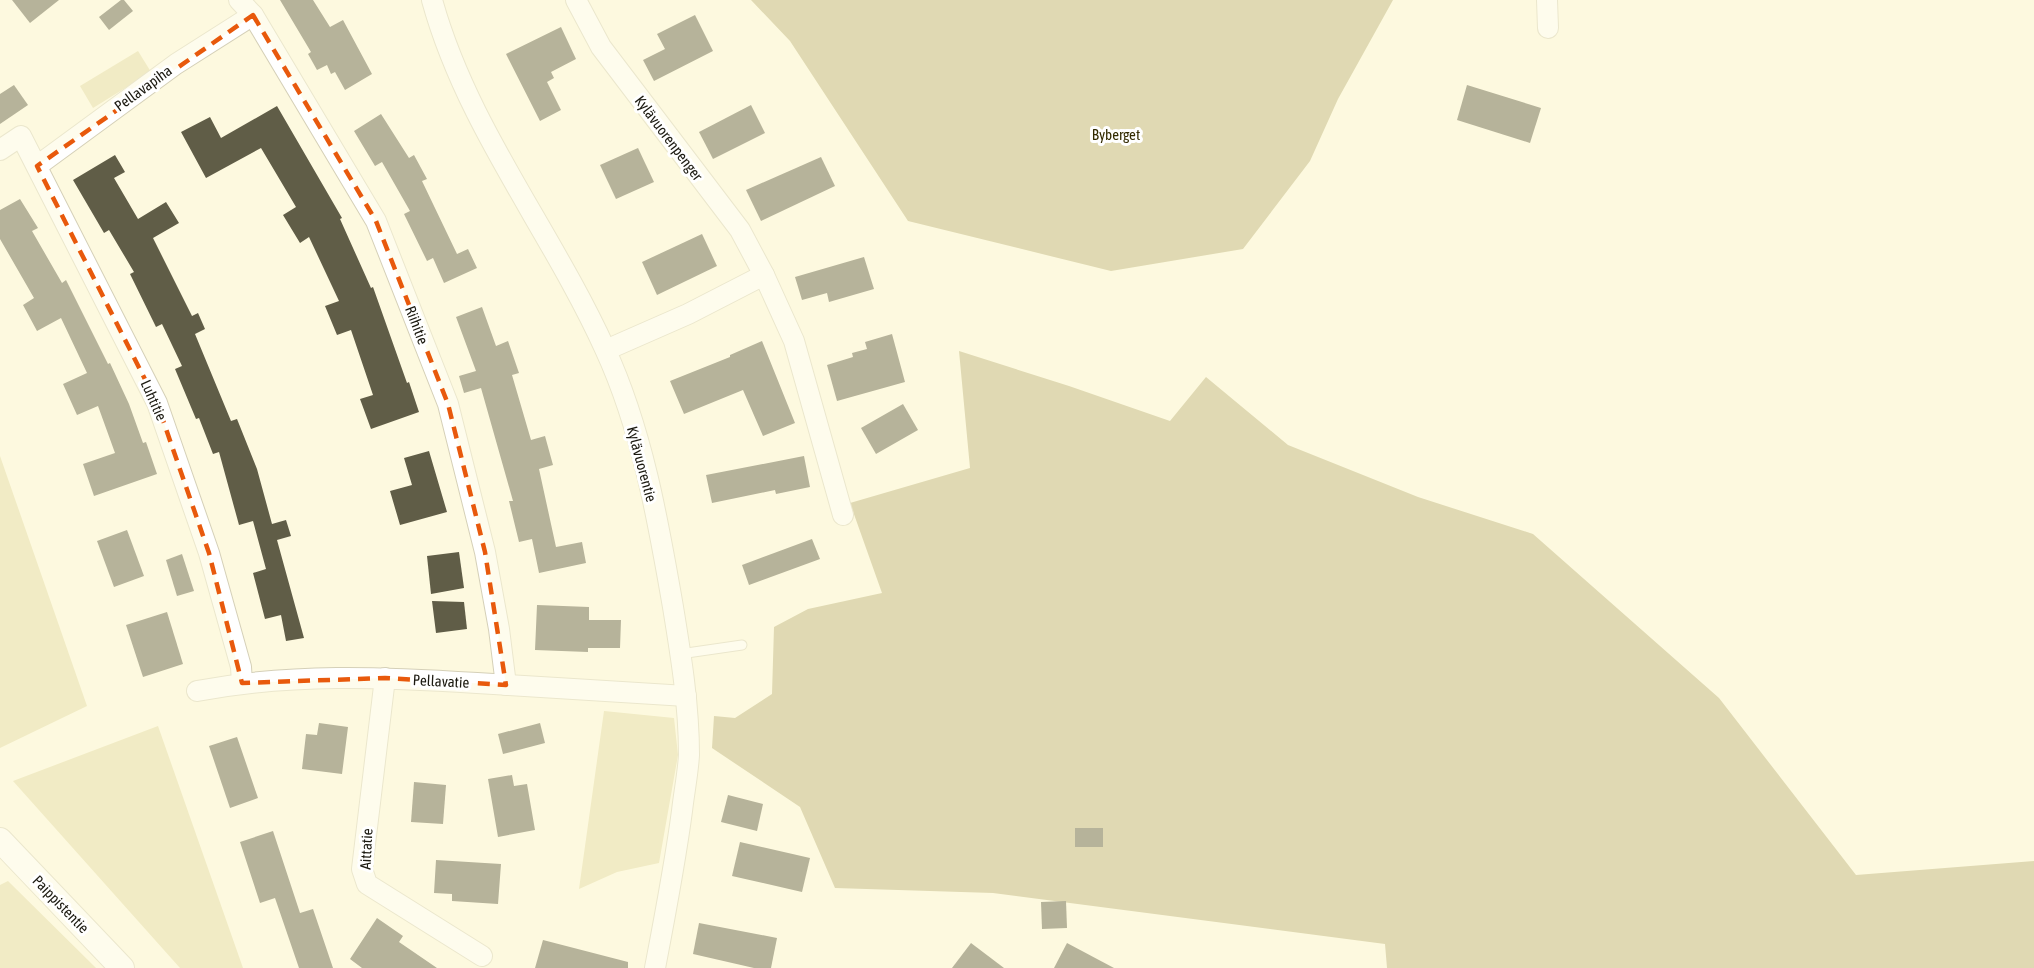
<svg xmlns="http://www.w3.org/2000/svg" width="2034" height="968" viewBox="0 0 2034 968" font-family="'Asap Condensed',sans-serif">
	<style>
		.green { fill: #e2d9a6 }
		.forest { fill: #bcb27e }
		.building { fill: #605d47 }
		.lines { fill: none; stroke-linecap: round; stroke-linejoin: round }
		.service-casing { stroke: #d5d0b8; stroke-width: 11 }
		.minor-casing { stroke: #d5d0b8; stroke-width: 22 }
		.tertiary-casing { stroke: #d5d0b8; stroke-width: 26 }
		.service { stroke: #fff; stroke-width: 9 }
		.minor { stroke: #fff; stroke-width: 20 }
		.tertiary { stroke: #fff; stroke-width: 24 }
		.marked { fill: none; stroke: #e8590c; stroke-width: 4.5; stroke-dasharray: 12 8; stroke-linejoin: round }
		.labels { text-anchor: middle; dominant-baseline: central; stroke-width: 6; stroke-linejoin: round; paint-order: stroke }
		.street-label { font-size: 15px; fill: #1b1910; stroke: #fff }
		.park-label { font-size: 15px; fill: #322a00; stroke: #fff }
	</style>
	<rect width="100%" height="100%" fill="#fdf9df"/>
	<g class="green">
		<path d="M 138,51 L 151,72 L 93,108 L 80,86 Z"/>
		<path d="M 0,456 L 87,706 L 0,748 Z"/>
		<path d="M 604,711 L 674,718 L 678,755 L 659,863 L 617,872 L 579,889 Z"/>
		<path d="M 158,726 L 243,968 L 180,968 L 13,781 Z"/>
		<path d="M 8,881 L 96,968 L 0,968 L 0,885 Z"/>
	</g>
	<g class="forest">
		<path d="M 751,0 L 1393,0 L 1338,99 L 1310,161 L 1243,249 L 1111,271 L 908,221 L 790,41 Z"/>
		<path d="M 959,351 L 1069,386 L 1170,421 L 1206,377 L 1288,445 L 1418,497 L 1533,534 L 1719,698 L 1856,875 L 2034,861 L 2034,968 L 1387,968 L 1385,944 L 993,893 L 835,888 L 800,807 L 712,748 L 714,716 L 735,718 L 772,694 L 774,627 L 808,609 L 882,593 L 850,503 L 970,468 Z"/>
	</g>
	<g class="building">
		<path d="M 12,0 L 59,0 L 30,23 Z"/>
		<path d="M 121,0 L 124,0 L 133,11 L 109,30 L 99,17 Z"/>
		<path d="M 280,0 L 313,0 L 330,27 L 343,20 L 372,74 L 345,90 L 335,72 L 331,74 L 327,65 L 317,70 L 308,54 L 311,52 Z"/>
		<path d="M 695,15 L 713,51 L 654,81 L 643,60 L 665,49 L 657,34 Z"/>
		<path d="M 561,27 L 576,59 L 551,72 L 554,78 L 547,82 L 561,110 L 540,121 L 506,54 Z"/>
		<path d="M 14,85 L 28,105 L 0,124 L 0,94 Z"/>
		<path d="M 1467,85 L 1541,108 L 1530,143 L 1457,120 Z"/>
		<path d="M 751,105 L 765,133 L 713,159 L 699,132 Z"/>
		<path d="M 277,106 L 342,218 L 340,219 L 371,288 L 373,287 L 407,383 L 409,382 L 419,412 L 371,429 L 360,399 L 373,395 L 351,330 L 337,335 L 325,306 L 339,301 L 309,237 L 300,243 L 283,215 L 296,207 L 261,148 L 206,178 L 181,132 L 210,117 L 221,138 Z"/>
		<path d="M 381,114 L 409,158 L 414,155 L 427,179 L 422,181 L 457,254 L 468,249 L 477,268 L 444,283 L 433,258 L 427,261 L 404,214 L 410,211 L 382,162 L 375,166 L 354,131 Z"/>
		<path d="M 638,148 L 654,182 L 616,199 L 600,165 Z"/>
		<path d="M 115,155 L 125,172 L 114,178 L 138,219 L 166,202 L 179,223 L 153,238 L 192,316 L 198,313 L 205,329 L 195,334 L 231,421 L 237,419 L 257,469 L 272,524 L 286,520 L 291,536 L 277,540 L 304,638 L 286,641 L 281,615 L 265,619 L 253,573 L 266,569 L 253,521 L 239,525 L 219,452 L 213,454 L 199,418 L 196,419 L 175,369 L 182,366 L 162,324 L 156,327 L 130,274 L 134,272 L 109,230 L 104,233 L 73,180 Z"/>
		<path d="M 821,157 L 835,186 L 761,221 L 746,190 Z"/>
		<path d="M 20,199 L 38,228 L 32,231 L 62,283 L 66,280 L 108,364 L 110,363 L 129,404 L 143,443 L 146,442 L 157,474 L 94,496 L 83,464 L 115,453 L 98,406 L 77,415 L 63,384 L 87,373 L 61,318 L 37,331 L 23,305 L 34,298 L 0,239 L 0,210 Z"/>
		<path d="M 702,234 L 717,266 L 657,295 L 642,262 Z"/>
		<path d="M 864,257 L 874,289 L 829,302 L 827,293 L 802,300 L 795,277 Z"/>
		<path d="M 482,307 L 496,346 L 508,341 L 519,373 L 512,375 L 531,440 L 545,436 L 553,465 L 539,469 L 556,547 L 582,542 L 586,563 L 539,573 L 532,539 L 519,542 L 509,501 L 513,501 L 481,388 L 464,393 L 459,376 L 476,371 L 456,317 Z"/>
		<path d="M 892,334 L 905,382 L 837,401 L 827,365 L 853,357 L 852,353 L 867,349 L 865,342 Z"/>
		<path d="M 762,341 L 795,423 L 763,436 L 743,390 L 684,414 L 670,381 L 730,357 L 730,355 Z"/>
		<path d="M 903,404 L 918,430 L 876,454 L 861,428 Z"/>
		<path d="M 429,451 L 447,512 L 400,525 L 390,491 L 412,485 L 404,458 Z"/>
		<path d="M 804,456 L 810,487 L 776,494 L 775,490 L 712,503 L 706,475 Z"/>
		<path d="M 127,530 L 144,576 L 114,587 L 97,541 Z"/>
		<path d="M 812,539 L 820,559 L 749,585 L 742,565 Z"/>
		<path d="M 459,552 L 464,588 L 431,594 L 427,556 Z"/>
		<path d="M 182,554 L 194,591 L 177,596 L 166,560 Z"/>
		<path d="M 432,601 L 464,602 L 467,629 L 436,633 Z"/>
		<path d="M 537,605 L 589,607 L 589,620 L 621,620 L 620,648 L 588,648 L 588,652 L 535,650 Z"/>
		<path d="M 167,612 L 183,664 L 143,677 L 126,625 Z"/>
		<path d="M 319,723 L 348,727 L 342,774 L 302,769 L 306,734 L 317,735 Z"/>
		<path d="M 540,723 L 545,743 L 503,754 L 498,734 Z"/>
		<path d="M 237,737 L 258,798 L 230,808 L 209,746 Z"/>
		<path d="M 512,775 L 514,786 L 527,784 L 535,830 L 498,837 L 488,779 Z"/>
		<path d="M 414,782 L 446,785 L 443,824 L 411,822 Z"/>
		<path d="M 728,795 L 763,804 L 757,831 L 721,822 Z"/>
		<rect x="1075" y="828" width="28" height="19"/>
		<path d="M 273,831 L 300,913 L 313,909 L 333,968 L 299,968 L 275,898 L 260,903 L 240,842 Z"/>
		<path d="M 740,842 L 810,858 L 802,892 L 732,876 Z"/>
		<path d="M 436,860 L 501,864 L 498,904 L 452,901 L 452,894 L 434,893 Z"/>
		<path d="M 1066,901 L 1067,928 L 1042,929 L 1041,902 Z"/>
		<path d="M 377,918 L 403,936 L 399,942 L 437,968 L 362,968 L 350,959 Z"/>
		<path d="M 699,923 L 777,938 L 771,968 L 754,968 L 693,954 Z"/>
		<path d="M 543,940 L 628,962 L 628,968 L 535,968 Z"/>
		<path d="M 971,943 L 1004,968 L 952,968 Z"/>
		<path d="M 1067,943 L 1114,968 L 1054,968 Z"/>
	</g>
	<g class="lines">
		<g class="service-casing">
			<path id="service" d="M 680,654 L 742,645"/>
		</g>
		<g class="minor-casing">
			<g id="minor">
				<path d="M 239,0 L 253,15 L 376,221 L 448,404 L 485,552 L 499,629 L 506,685"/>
				<path d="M 432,0 C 467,127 551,230 605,349 C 642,429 658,520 673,607 C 681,656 689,705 689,755 C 688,773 684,793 682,811 C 675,864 665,916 655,968"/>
				<path d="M 576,0 L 601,47 L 740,230 L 764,275 L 794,341 L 843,515"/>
				<path d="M 1547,0 L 1548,28"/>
				<path d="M 0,150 L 21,136 L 157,403 L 209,553 L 241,667 L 242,683"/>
				<path d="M 37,166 L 176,64 L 253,15"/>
				<path d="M 606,350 L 688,314 L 764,275"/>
				<path d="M 385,678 L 362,869 L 367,884 L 482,956"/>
				<path d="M 197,691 C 292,673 381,677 477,683 C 547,687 616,692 686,696"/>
			</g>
		</g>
		<g class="tertiary-casing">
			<path id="tertiary" d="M 0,840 L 122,968"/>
		</g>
		<use href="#service" class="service"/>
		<use href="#minor" class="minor"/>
		<use href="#tertiary" class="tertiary"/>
	</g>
	<path d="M0 0H2034V968H0ZM 253,15 L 376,221 L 448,404 L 485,552 L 506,685 L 385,678 L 242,683 L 209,553 L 157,403 L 37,166 Z" fill="#fdf9df" fill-opacity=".55" fill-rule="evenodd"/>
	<path class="marked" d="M 253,15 L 376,221 L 448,404 L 485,552 L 506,685 L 385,678 L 242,683 L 209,553 L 157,403 L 37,166 Z"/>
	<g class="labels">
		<g class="street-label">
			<text transform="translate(143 88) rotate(-36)">Pellavapiha</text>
			<text transform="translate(669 138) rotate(53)">Kylävuorenpenger</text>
			<text transform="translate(417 325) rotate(69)">Riihitie</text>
			<text transform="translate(154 400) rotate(66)">Luhtitie</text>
			<text transform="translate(642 464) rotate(75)">Kylävuorentie</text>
			<text transform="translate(441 681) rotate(3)">Pellavatie</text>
			<text transform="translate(366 849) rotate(-87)">Aittatie</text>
			<text transform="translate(61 904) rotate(46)">Paippistentie</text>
		</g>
		<g class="park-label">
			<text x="1116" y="134">Byberget</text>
		</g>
	</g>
</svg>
